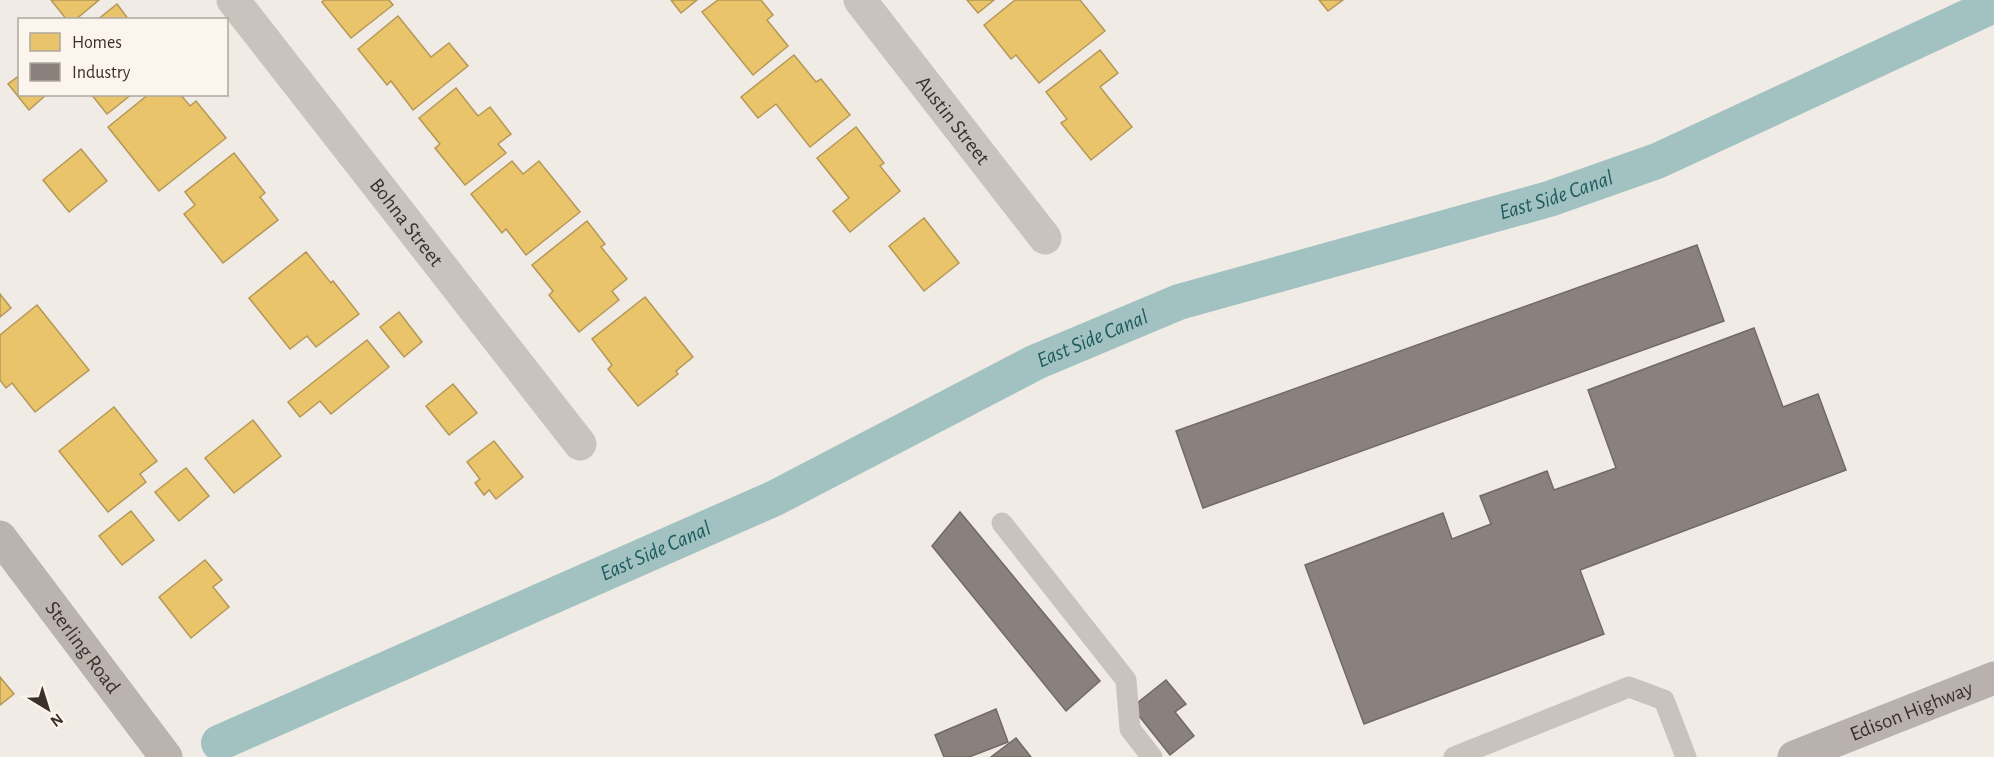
<svg xmlns="http://www.w3.org/2000/svg" width="1994" height="757" viewBox="0 0 1994 757" font-family="'Alegreya Sans',sans-serif">
	<style>
		.homes { fill: #e9c46a; stroke: #b59857; stroke-width: 1.5 }
		.industry { fill: #8a817c; stroke: #726964; stroke-width: 1.5 }
		.lines { fill: none; stroke-linecap: round; stroke-linejoin: round }
		.canal { stroke: #a1c2c1; stroke-width: 36 }
		.lane { stroke: #c9c3be; stroke-width: 21 }
		.street { stroke: #c9c3be; stroke-width: 33 }
		.secondary { stroke: #bab3ae; stroke-width: 33 }
		.primary { stroke: #b8b1ad; stroke-width: 33 }
		.labels { text-anchor: middle; dominant-baseline: central; stroke-width: 6; stroke-linejoin: round; paint-order: stroke }
		.street-label { font-size: 21px; fill: #3b302b; stroke: #fbf5ee }
		.water-label { font-size: 22px; font-style: italic; fill: #1f5a5e; stroke: #fbf5ee }
	</style>
	<rect width="100%" height="100%" fill="#f0ebe5"/>
	<g class="homes">
		<path d="M 51,0 L 99,0 L 75,20 L 67,20 Z"/>
		<path d="M 324,0 L 389,0 L 393,5 L 351,38 L 322,2 Z"/>
		<path d="M 671,0 L 697,0 L 681,13 Z"/>
		<path d="M 718,0 L 761,0 L 773,15 L 767,20 L 788,46 L 753,75 L 702,12 Z"/>
		<path d="M 967,0 L 994,0 L 978,13 Z"/>
		<path d="M 1015,0 L 1080,0 L 1105,31 L 1039,83 L 1016,55 L 1011,59 L 984,25 Z"/>
		<path d="M 1319,0 L 1343,0 L 1328,11 Z"/>
		<path d="M 117,4 L 129,20 L 97,20 Z"/>
		<path d="M 398,16 L 431,57 L 449,43 L 468,66 L 413,110 L 391,81 L 387,85 L 358,49 Z"/>
		<path d="M 1100,50 L 1118,73 L 1100,87 L 1132,127 L 1091,160 L 1061,123 L 1067,119 L 1046,92 Z"/>
		<path d="M 794,55 L 816,82 L 821,79 L 850,115 L 810,147 L 776,104 L 758,118 L 741,97 Z"/>
		<path d="M 20,75 L 20,94 L 46,95 L 29,110 L 8,84 Z"/>
		<path d="M 456,88 L 478,116 L 490,107 L 511,134 L 498,144 L 506,153 L 465,185 L 435,148 L 440,144 L 419,118 Z"/>
		<path d="M 91,94 L 132,94 L 107,114 Z"/>
		<path d="M 149,94 L 180,94 L 190,106 L 196,101 L 226,138 L 159,191 L 108,127 Z"/>
		<path d="M 856,127 L 884,163 L 880,166 L 900,191 L 850,232 L 833,211 L 849,198 L 817,158 Z"/>
		<path d="M 81,149 L 107,181 L 69,212 L 43,180 Z"/>
		<path d="M 234,153 L 265,193 L 260,197 L 278,220 L 223,263 L 184,214 L 195,205 L 185,192 Z"/>
		<path d="M 512,161 L 523,174 L 539,161 L 580,212 L 526,255 L 506,229 L 502,233 L 471,194 Z"/>
		<path d="M 924,218 L 959,263 L 924,291 L 889,246 Z"/>
		<path d="M 587,221 L 605,244 L 601,247 L 627,279 L 612,291 L 619,300 L 579,332 L 549,295 L 553,291 L 532,265 Z"/>
		<path d="M 306,252 L 331,283 L 333,281 L 359,314 L 316,347 L 307,336 L 290,349 L 249,298 Z"/>
		<path d="M 0,294 L 11,308 L 0,317 Z"/>
		<path d="M 645,297 L 693,357 L 676,371 L 678,374 L 638,406 L 608,369 L 612,365 L 592,339 Z"/>
		<path d="M 37,305 L 89,370 L 35,412 L 12,383 L 6,388 L 0,380 L 0,335 Z"/>
		<path d="M 399,312 L 422,342 L 404,357 L 380,327 Z"/>
		<path d="M 367,340 L 389,367 L 331,414 L 320,401 L 300,417 L 288,402 Z"/>
		<path d="M 453,384 L 477,413 L 449,435 L 426,406 Z"/>
		<path d="M 114,407 L 157,461 L 140,474 L 146,482 L 108,512 L 59,451 Z"/>
		<path d="M 253,420 L 281,456 L 234,493 L 205,458 Z"/>
		<path d="M 494,441 L 523,477 L 496,499 L 489,490 L 484,495 L 475,483 L 480,479 L 467,462 Z"/>
		<path d="M 186,468 L 209,496 L 179,521 L 155,492 Z"/>
		<path d="M 131,511 L 154,540 L 122,565 L 99,536 Z"/>
		<path d="M 205,560 L 222,580 L 213,587 L 229,607 L 191,638 L 159,597 Z"/>
		<path d="M 0,677 L 14,694 L 0,705 Z"/>
	</g>
	<g class="industry">
		<path d="M 1697,245 L 1724,321 L 1203,508 L 1176,431 Z"/>
		<path d="M 1754,328 L 1783,407 L 1818,394 L 1846,470 L 1580,570 L 1604,634 L 1364,724 L 1305,565 L 1443,513 L 1452,539 L 1491,524 L 1480,496 L 1547,471 L 1554,490 L 1616,468 L 1588,390 Z"/>
		<path d="M 960,512 L 1100,681 L 1066,711 L 932,546 Z"/>
		<path d="M 1166,680 L 1186,704 L 1175,712 L 1194,736 L 1170,755 L 1132,707 Z"/>
		<path d="M 996,709 L 1008,742 L 969,757 L 944,757 L 935,735 Z"/>
		<path d="M 1016,738 L 1031,757 L 991,757 Z"/>
	</g>
	<g class="lines">
		<path class="canal" id="s1" d="M 219,743 L 775,498 L 1036,362 L 1179,302 L 1549,199 L 1657,161 L 1994,5"/>
		<g class="lane">
			<path d="M 1002,523 L 1126,680 L 1130,729 L 1152,757"/>
			<path d="M 1454,757 L 1629,687 L 1664,700 L 1686,757"/>
		</g>
		<g class="street">
			<path id="s2" d="M 233,0 L 580,444"/>
			<path id="s3" d="M 860,0 L 1045,238"/>
		</g>
		<path class="secondary" id="s4" d="M 0,537 L 166,757"/>
		<path class="primary" id="s5" d="M 1794,757 L 1994,678"/>
	</g>
	<g class="labels">
		<g class="street-label">
			<text stroke="none"><textPath href="#s3" startOffset="152">Austin Street</textPath></text>
			<text stroke="none"><textPath href="#s2" startOffset="282">Bohna Street</textPath></text>
			<text stroke="none"><textPath href="#s4" startOffset="138">Sterling Road</textPath></text>
			<text stroke="none"><textPath href="#s5" startOffset="126">Edison Highway</textPath></text>
		</g>
		<g class="water-label">
			<text stroke="none"><textPath href="#s1" startOffset="1449">East Side Canal</textPath></text>
			<text stroke="none"><textPath href="#s1" startOffset="963">East Side Canal</textPath></text>
			<text stroke="none"><textPath href="#s1" startOffset="477">East Side Canal</textPath></text>
		</g>
	</g>
	<rect x="18" y="18" width="210" height="78" fill="#fbf5ee" stroke="#aea6a0" stroke-width="1.5"/>
	<rect x="30" y="33" width="30" height="18" fill="#e9c46a" stroke="#aea6a0" stroke-width="1.5"/>
	<text x="72" y="48" font-size="18" fill="#3b302b">Homes</text>
	<rect x="30" y="63" width="30" height="18" fill="#8a817c" stroke="#aea6a0" stroke-width="1.5"/>
	<text x="72" y="78" font-size="18" fill="#3b302b">Industry</text>
	<g transform="translate(48 709) rotate(142)" stroke="#fbf5ee" stroke-width="4.5" paint-order="stroke">
	<path d="M0-4.5L10 22L0 15L-10 22Z" fill="#3b302b"/>
	<text y="-9" font-size="16" font-weight="bold" text-anchor="middle" fill="#3b302b">N</text>
	</g>
</svg>
